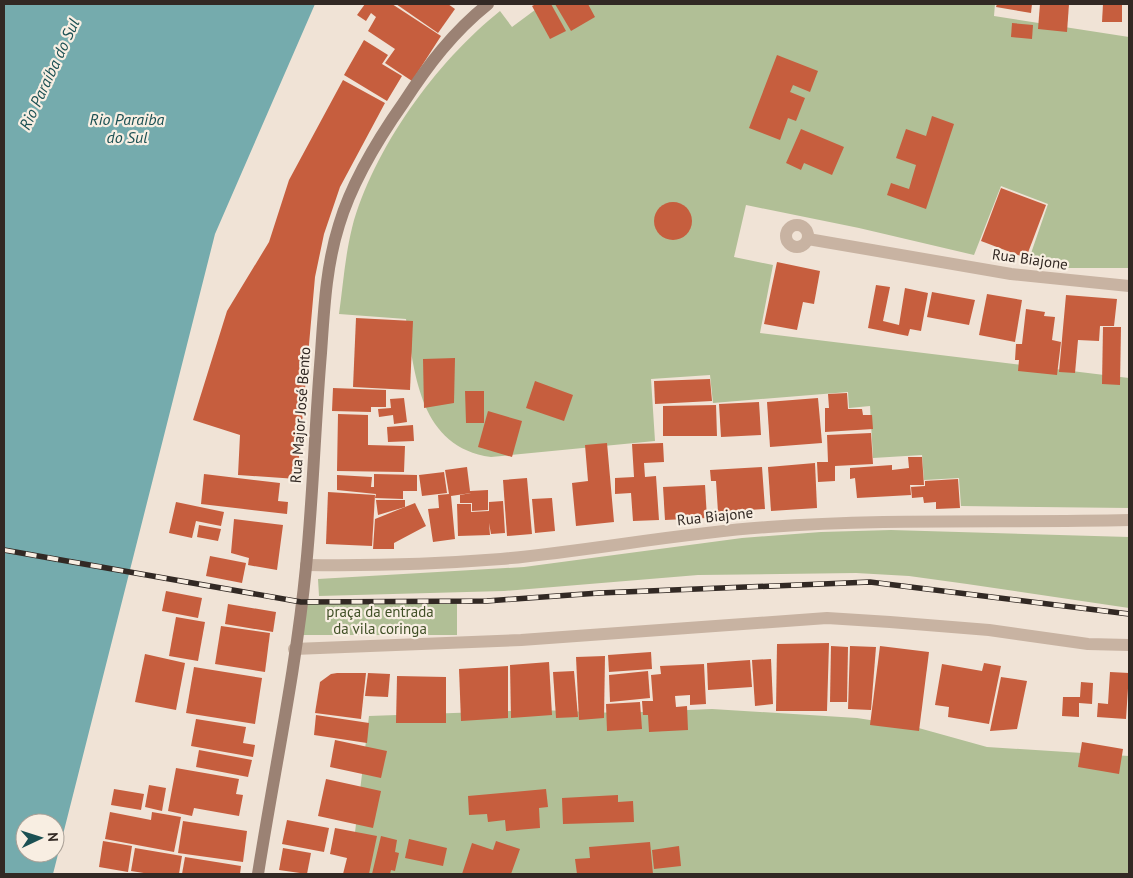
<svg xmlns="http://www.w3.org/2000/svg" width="1133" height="878" viewBox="0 0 1133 878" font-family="'PT Sans',sans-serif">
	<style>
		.green { fill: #b1bf96 }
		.water { fill: #75abad; fill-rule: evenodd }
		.building { fill: #c65e3e }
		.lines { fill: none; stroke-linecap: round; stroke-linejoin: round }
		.street { stroke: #c8b3a2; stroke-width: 12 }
		.secondary { stroke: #9b8274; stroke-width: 12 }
		.rail-casing { stroke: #322924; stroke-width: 5.5 }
		.rail { stroke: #f8eee2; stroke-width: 4; stroke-dasharray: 11; stroke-linecap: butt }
		.labels { text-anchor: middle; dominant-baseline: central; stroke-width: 4.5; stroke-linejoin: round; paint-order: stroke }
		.street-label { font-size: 15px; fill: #322924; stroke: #f8eee2 }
		.park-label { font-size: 15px; fill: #425128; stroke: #f8eee2 }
		.water-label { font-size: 16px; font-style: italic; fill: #1b5053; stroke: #f8eee2 }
	</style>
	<rect width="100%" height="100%" fill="#f0e3d6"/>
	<g class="green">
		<path d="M 543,4 L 995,4 L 994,16 L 1129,37 L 1129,268 L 1068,268 L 1028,262 L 1048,204 L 1001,186 L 974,255 L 859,228 L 746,205 L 734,257 L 773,265 L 760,333 L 1129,378 L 1129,508 L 961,506 L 959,478 L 924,480 L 922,455 L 873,458 L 870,406 L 849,408 L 848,392 L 713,403 L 710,375 L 651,379 L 655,441 L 491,457 C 420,447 415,376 406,319 L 339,314 C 343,286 345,256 352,228 C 373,149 436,62 500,11 L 512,27 Z"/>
		<path d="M 891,530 L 1129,537 L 1129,608 L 967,584 L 909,576 L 856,573 L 698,575 L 504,591 L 319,596 L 318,579 L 524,567 L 742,538 L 821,532 Z"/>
		<path d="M 305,604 L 457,604 L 457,635 L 303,635 Z"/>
		<path d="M 712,709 L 857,718 L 915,727 L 987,747 L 1129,756 L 1129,874 L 350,874 L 369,716 L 540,710 L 617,713 Z"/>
	</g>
	<path class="water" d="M 4,4 L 315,4 L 215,234 L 53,874 L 4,874 ZM 25,823 L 55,823 L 55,853 L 25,853 Z"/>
	<g class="building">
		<path d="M 365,4 L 392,4 L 441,36 L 412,81 L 385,63 L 395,49 L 368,31 L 376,17 L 371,13 L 366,21 L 357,15 Z"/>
		<path d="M 396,4 L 448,4 L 455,9 L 438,33 Z"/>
		<path d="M 536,4 L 551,4 L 566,31 L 550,39 L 532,6 Z"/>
		<path d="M 555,4 L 588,4 L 595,17 L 571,31 Z"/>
		<path d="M 997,4 L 1032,4 L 1031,13 L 996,7 Z"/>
		<path d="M 1040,4 L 1069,4 L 1067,32 L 1038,29 Z"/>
		<path d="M 1103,4 L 1122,4 L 1122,22 L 1102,22 Z"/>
		<path d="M 1012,23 L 1033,25 L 1032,39 L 1011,37 Z"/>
		<path d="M 364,40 L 388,55 L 382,64 L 402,76 L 387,101 L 344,75 Z"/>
		<path d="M 777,55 L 818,71 L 810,92 L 793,85 L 790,92 L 805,98 L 796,121 L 788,118 L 780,140 L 749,128 Z"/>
		<path d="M 343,80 L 385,103 L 340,187 L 324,234 L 315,277 L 297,479 L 238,475 L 240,435 L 193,420 L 227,311 L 269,242 L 289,180 Z"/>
		<path d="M 932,116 L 954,124 L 926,209 L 887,195 L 891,183 L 909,189 L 916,165 L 896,158 L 906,129 L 926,136 Z"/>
		<path d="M 801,129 L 844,147 L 832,175 L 804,163 L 801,170 L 786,163 Z"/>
		<path d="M 1001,188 L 1046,205 L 1026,258 L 981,241 Z"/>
		<circle cx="673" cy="221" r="19"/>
		<path d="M 777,262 L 820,271 L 814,304 L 803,302 L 797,330 L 764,324 Z"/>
		<path d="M 876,285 L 890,287 L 883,321 L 899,325 L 905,288 L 928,293 L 921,331 L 910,329 L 908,336 L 868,328 Z"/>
		<path d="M 932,292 L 975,300 L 969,325 L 927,317 Z"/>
		<path d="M 987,294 L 1022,300 L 1015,342 L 979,335 Z"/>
		<path d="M 1066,295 L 1117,299 L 1114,326 L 1100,326 L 1099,341 L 1078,340 L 1075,373 L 1059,372 Z"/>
		<path d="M 1026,309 L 1045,312 L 1044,316 L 1055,317 L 1052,340 L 1061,342 L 1057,375 L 1018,371 L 1019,360 L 1015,360 L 1016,344 L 1022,344 Z"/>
		<path d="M 356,318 L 413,321 L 410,390 L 353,387 Z"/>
		<path d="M 1103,327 L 1121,327 L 1120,385 L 1102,384 Z"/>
		<path d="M 455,358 L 454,403 L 424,408 L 423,359 Z"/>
		<path d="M 710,379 L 712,401 L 655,404 L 654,381 Z"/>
		<path d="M 535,381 L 573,395 L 564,421 L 526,408 Z"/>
		<path d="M 333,388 L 386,390 L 386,407 L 371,407 L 371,412 L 332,411 Z"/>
		<path d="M 465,391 L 484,391 L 484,423 L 466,423 Z"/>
		<path d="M 847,393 L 848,409 L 862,409 L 863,415 L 872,415 L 873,429 L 825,432 L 825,408 L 829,408 L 828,394 Z"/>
		<path d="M 404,398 L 407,422 L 394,424 L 393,415 L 379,417 L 378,409 L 391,408 L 390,399 Z"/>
		<path d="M 818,398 L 822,443 L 770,447 L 767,402 Z"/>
		<path d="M 759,402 L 761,435 L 721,437 L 719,404 Z"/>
		<path d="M 716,405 L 717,436 L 663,436 L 663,406 Z"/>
		<path d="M 488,411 L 522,421 L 512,457 L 478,447 Z"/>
		<path d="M 338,414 L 368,415 L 368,445 L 405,446 L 404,472 L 337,471 Z"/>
		<path d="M 413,425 L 414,441 L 388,442 L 387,427 Z"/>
		<path d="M 871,433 L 873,464 L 835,466 L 835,481 L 818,482 L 817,462 L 828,462 L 827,435 Z"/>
		<path d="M 607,443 L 614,522 L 576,526 L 572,483 L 588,481 L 585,445 Z"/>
		<path d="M 663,443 L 664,462 L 644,463 L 645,477 L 656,476 L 659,520 L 633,521 L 631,493 L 615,494 L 615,478 L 634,477 L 632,444 Z"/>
		<path d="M 908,457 L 922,457 L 924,485 L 910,485 L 911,495 L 857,498 L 855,478 L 850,479 L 850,468 L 892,465 L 892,470 L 909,468 Z"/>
		<path d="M 815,463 L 817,508 L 771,511 L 768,467 Z"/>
		<path d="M 467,467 L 470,491 L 488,490 L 488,510 L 472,511 L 472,503 L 460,503 L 460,495 L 471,493 L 451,496 L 455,539 L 433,542 L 428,509 L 439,508 L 438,495 L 449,494 L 445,470 Z"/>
		<path d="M 762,467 L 765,509 L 718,512 L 716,481 L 711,481 L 710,470 Z"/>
		<path d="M 444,472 L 447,493 L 422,496 L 419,475 Z"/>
		<path d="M 204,474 L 280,483 L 278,501 L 288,502 L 287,514 L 201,504 Z"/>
		<path d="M 374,474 L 417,475 L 417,491 L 403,491 L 403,499 L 375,498 L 376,494 L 337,490 L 337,475 L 372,477 L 371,487 L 374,487 Z"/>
		<path d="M 527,478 L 532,534 L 507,536 L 503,480 Z"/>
		<path d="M 958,479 L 960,508 L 936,509 L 936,502 L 924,503 L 923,497 L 912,498 L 911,487 L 925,486 L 925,481 Z"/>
		<path d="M 705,485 L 707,518 L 665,520 L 663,487 Z"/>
		<path d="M 328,492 L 375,495 L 372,546 L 326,544 Z"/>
		<path d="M 552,498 L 555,531 L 535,533 L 532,499 Z"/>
		<path d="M 376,500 L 405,500 L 405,507 L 378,515 Z"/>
		<path d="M 503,501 L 505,533 L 491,534 L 489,523 L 490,535 L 458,536 L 457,504 L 471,504 L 471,512 L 489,511 L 489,502 Z"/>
		<path d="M 176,502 L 224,512 L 221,526 L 196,521 L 192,538 L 169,533 Z"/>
		<path d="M 415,503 L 426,526 L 394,543 L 394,549 L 373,549 L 375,519 Z"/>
		<path d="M 234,519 L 283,525 L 277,570 L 248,565 L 249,558 L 231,553 Z"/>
		<path d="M 199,525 L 221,529 L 218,541 L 197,537 Z"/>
		<path d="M 210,556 L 246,563 L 242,583 L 206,576 Z"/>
		<path d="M 166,591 L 202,598 L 198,618 L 162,611 Z"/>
		<path d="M 228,604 L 276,612 L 273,632 L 225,624 Z"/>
		<path d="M 176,617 L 205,622 L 198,661 L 169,656 Z"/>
		<path d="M 221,626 L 270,633 L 265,672 L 215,664 Z"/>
		<path d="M 829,643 L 827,711 L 776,711 L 777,644 Z"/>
		<path d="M 831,646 L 848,647 L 847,702 L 830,702 Z"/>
		<path d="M 850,646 L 876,647 L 871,710 L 848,709 Z"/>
		<path d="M 880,646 L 929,652 L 919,731 L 870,725 Z"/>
		<path d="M 651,652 L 652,669 L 609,672 L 608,655 Z"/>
		<path d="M 145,654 L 185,663 L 176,710 L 135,702 Z"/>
		<path d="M 605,656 L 604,718 L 579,720 L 576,657 Z"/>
		<path d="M 771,659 L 773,704 L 755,706 L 752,660 Z"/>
		<path d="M 750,660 L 752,687 L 708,690 L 707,663 Z"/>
		<path d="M 549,662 L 552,715 L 511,718 L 510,665 Z"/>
		<path d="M 984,663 L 1001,666 L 989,724 L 948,717 L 949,707 L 935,705 L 942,664 L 982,671 Z"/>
		<path d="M 704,664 L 706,704 L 690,705 L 690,695 L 675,696 L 676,707 L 687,706 L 688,730 L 649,732 L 648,715 L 643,715 L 642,701 L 653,701 L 651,675 L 661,674 L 660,666 Z"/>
		<path d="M 508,666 L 508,718 L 461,721 L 459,669 Z"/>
		<path d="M 194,667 L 262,678 L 255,724 L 186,713 Z"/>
		<path d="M 574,671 L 578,717 L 556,718 L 553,672 Z"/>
		<path d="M 648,671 L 650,698 L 610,702 L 609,675 Z"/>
		<path d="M 1110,672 L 1129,673 L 1126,719 L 1097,717 L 1098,703 L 1108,704 Z"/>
		<path d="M 337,673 L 366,673 L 361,719 L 315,713 L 320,682 L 331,674 Z"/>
		<path d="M 368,673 L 390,674 L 388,697 L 365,696 Z"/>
		<path d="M 397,676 L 446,677 L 446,723 L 396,723 Z"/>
		<path d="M 1001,677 L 1027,681 L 1017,729 L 990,731 Z"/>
		<path d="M 1081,682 L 1093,683 L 1092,704 L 1079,703 L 1079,717 L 1062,716 L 1063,697 L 1080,697 Z"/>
		<path d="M 640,702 L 642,729 L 607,731 L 606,704 Z"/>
		<path d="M 316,715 L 369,723 L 367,743 L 314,735 Z"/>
		<path d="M 196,719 L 246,727 L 243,743 L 255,745 L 253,757 L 191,746 Z"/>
		<path d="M 335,740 L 387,751 L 381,778 L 330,767 Z"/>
		<path d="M 1082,742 L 1123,749 L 1119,774 L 1078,767 Z"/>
		<path d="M 199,750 L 252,760 L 248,777 L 196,767 Z"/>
		<path d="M 176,768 L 239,779 L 236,794 L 243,795 L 239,816 L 194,808 L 192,816 L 168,811 Z"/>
		<path d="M 326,779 L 381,791 L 373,828 L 318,816 Z"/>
		<path d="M 149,785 L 166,788 L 162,811 L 145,807 Z"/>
		<path d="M 114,789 L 144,794 L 141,810 L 111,805 Z"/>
		<path d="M 546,789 L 548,807 L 539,808 L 540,828 L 506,831 L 505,820 L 488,822 L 487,814 L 469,815 L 468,796 Z"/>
		<path d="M 618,795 L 618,802 L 633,801 L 634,822 L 563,824 L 562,798 Z"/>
		<path d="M 110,812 L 151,820 L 152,812 L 181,817 L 174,852 L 105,839 Z"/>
		<path d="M 287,820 L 329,828 L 324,852 L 282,844 Z"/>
		<path d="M 183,821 L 247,831 L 243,862 L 178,853 Z"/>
		<path d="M 335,828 L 377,836 L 369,874 L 343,874 L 347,858 L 330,854 Z"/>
		<path d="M 381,836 L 397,840 L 395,852 L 399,853 L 395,871 L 391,870 L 390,874 L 372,874 Z"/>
		<path d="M 409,839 L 447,848 L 443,866 L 405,858 Z"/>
		<path d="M 103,841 L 132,846 L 128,872 L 99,867 Z"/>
		<path d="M 496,841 L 520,849 L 511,874 L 462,874 L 472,843 L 493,850 Z"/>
		<path d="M 650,842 L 653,874 L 577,874 L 575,859 L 590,858 L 589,847 Z"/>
		<path d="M 679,846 L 681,866 L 654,869 L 652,850 Z"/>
		<path d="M 135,848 L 182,856 L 179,874 L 150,874 L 131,871 Z"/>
		<path d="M 283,848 L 311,853 L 307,874 L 279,870 Z"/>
		<path d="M 185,857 L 241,866 L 240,874 L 182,874 Z"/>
	</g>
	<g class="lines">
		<g class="street">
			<circle cx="797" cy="236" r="11"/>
			<path d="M 808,239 L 1011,274 L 1129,286"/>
			<path d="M 306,565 C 371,566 436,564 501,559 C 590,551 679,533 768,527 C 889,518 1009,523 1129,520"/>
			<path d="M 294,649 L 521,640 L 827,618 L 890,622 L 989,630 L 1088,644 L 1129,645"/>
		</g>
		<path class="secondary" d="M 258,874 C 274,772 296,670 306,567 C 313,496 315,424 321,353 C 324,310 326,266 339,225 C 352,181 378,139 404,102 C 428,65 453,32 488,4"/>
		<g class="rail-casing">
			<path id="rail" d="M 4,550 L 301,602 L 487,601 L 599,593 L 870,582 L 1129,614"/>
		</g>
		<use href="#rail" class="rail"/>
	</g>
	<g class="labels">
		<g class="street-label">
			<text transform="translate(1030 259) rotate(8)">Rua Biajone</text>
			<text transform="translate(300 415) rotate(-86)">Rua Major José Bento</text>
			<text transform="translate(715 516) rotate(-6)">Rua Biajone</text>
		</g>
		<g class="park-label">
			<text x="380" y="611">praça da entrada<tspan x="380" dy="17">da vila coringa</tspan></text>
		</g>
		<g class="water-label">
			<text transform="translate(49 74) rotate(-65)">Rio Paraíba do Sul</text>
			<text x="127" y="119">Rio Paraiba<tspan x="127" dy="18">do Sul</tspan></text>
		</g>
	</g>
	<rect width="1133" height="878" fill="none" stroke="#322924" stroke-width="10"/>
	<g transform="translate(40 838) rotate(86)"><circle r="24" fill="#f8eee2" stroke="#a99f96"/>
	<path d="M0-4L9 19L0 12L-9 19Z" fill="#1b5053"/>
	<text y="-8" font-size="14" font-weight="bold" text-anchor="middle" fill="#322924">N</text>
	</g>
</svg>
